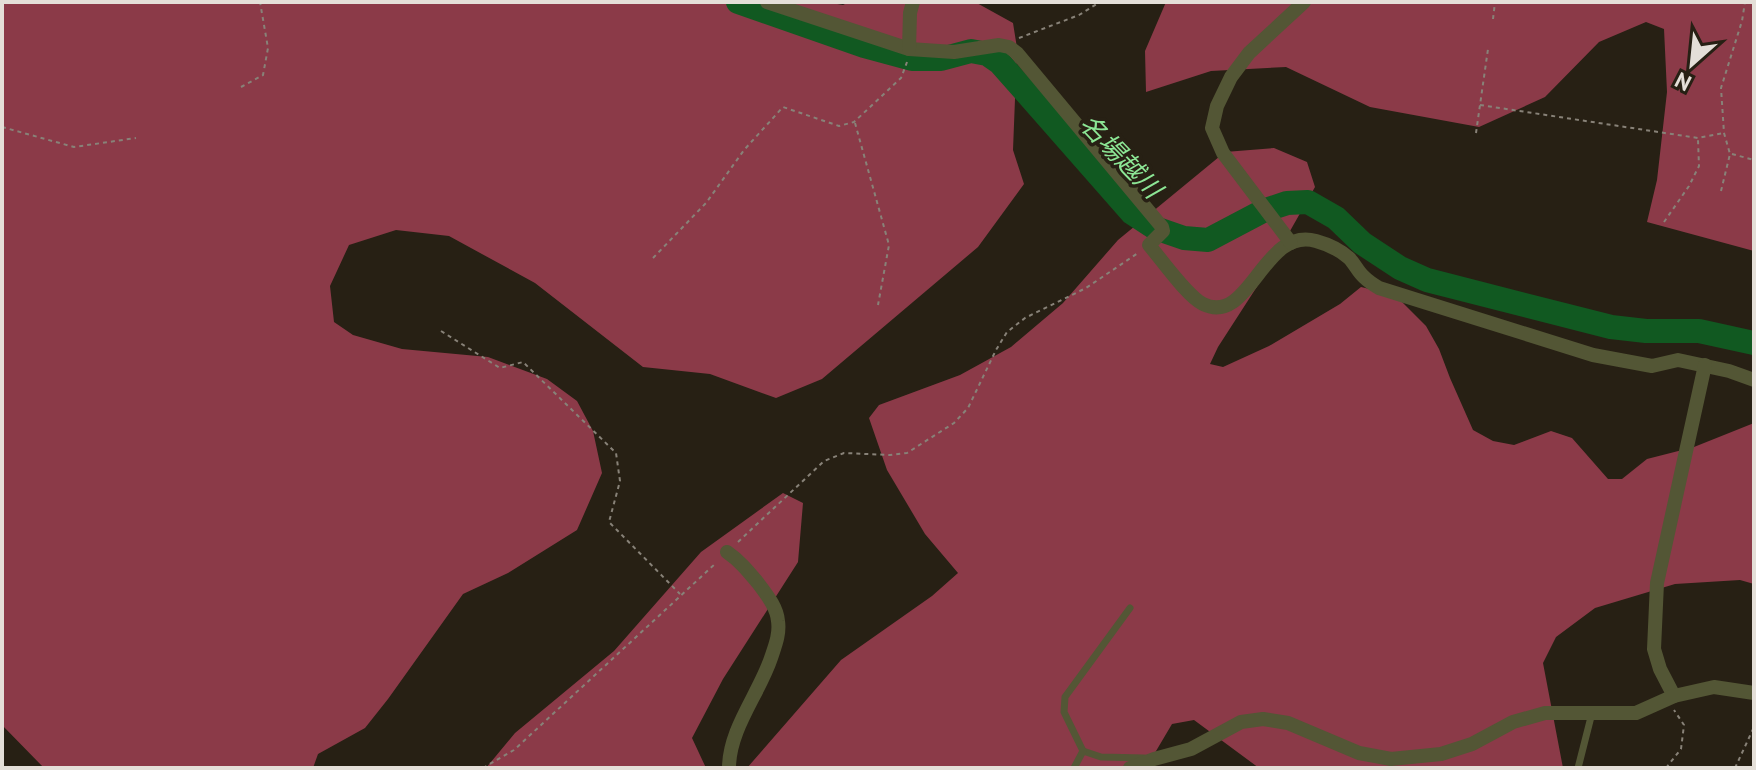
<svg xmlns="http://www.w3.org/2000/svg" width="1756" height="770" viewBox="0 0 1756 770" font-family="'PT Sans','Noto Sans JP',sans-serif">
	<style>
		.forest { fill: #8b3a48 }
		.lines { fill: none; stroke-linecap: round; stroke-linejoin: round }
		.river { stroke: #115921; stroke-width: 24 }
		.path { stroke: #888278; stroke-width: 2; stroke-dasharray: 4 4; stroke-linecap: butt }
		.lane { stroke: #535635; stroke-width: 7 }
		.street { stroke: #535635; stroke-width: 14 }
		.labels { text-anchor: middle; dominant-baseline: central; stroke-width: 7; stroke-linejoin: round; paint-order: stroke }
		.water-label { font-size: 26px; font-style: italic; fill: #8ce695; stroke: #272014 }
	</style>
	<rect width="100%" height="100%" fill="#272014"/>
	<g class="forest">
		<path d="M 2,2 L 826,2 L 843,5 L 849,2 L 975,2 L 1013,23 L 1017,48 L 1013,150 L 1024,184 L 978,247 L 822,379 L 776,398 L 710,374 L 643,367 L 535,283 L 449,236 L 396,230 L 349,245 L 330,286 L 334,322 L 353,335 L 402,349 L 488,357 L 547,379 L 577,401 L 593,431 L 602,473 L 577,530 L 508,573 L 463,594 L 388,699 L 365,728 L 318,754 L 313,768 L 44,768 L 2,725 Z"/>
		<path d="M 1166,2 L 1754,2 L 1754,251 L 1647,222 L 1657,180 L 1667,92 L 1664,29 L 1646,22 L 1599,42 L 1545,97 L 1479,127 L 1370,107 L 1286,67 L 1211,71 L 1146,92 L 1145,51 Z"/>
		<path d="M 1274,148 L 1307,162 L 1315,187 L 1269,268 L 1218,347 L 1210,364 L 1223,367 L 1269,346 L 1340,304 L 1361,287 L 1395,295 L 1426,326 L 1439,349 L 1450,378 L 1473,430 L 1493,441 L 1514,445 L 1551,431 L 1572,438 L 1608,479 L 1622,479 L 1647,459 L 1694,447 L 1754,423 L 1754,584 L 1740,580 L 1675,584 L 1595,608 L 1556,637 L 1543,663 L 1563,768 L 1259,768 L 1194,720 L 1172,724 L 1146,768 L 747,768 L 841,660 L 932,596 L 958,573 L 925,534 L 887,470 L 869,418 L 879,405 L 960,375 L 1011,347 L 1063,303 L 1118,240 L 1225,152 Z"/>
		<path d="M 783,493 L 803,503 L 798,562 L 723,679 L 692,738 L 706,768 L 486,768 L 515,733 L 614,651 L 701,552 Z"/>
	</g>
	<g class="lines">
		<path class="river" d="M 738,2 L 864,46 L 912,59 L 941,59 L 971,51 L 987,54 L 1000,63 L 1132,213 L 1155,228 L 1184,238 L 1208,240 L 1263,211 L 1287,203 L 1308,202 L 1336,218 L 1362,243 L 1400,268 L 1427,280 L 1611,327 L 1646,331 L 1699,331 L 1754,343"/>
		<g class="path">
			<path d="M 1493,19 L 1495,2"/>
			<path d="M 1019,38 L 1079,15 L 1100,2"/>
			<path d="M 241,87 L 263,75 L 268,48 L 260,2"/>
			<path d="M 1480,105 L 1698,138 L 1724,133"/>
			<path d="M 855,123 L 889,245 L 878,305"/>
			<path d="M 2,127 L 74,147 L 136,138"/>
			<path d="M 1476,133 L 1488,49"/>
			<path d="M 1732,154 L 1754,160"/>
			<path d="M 1721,191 L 1730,154 L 1724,133 L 1721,88 L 1742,21 L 1745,2"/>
			<path d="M 1664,222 L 1689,186 L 1699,166 L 1698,140"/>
			<path d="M 653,258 L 706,203 L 744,150 L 783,107 L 839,126 L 854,122 L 901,78 L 907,62"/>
			<path d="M 441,331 L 500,368 L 523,362 L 616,453 L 620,481 L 609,522 L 680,594"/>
			<path d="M 738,542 L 824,461 L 844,453 L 890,455 L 907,453 L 954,423 L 968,408 L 996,350 L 1007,332 L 1025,318 L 1086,288 L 1138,253"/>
			<path d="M 483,768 L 514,750 L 716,563"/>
			<path d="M 1666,768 L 1681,749 L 1684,725 L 1674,710"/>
			<path d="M 1735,768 L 1754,727"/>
		</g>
		<g class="lane">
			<path d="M 1083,751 L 1101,757 L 1144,758"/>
			<path d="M 1074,768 L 1083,751 L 1064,712 L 1065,697 L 1130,608"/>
			<path d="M 1578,768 L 1592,713"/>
		</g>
		<g class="street">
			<path d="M 767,2 L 909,49 L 954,52 L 999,45 L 1009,47 L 1017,53 L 1162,227 L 1163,231 L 1149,245 C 1162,260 1187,296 1203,304 C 1250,327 1263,226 1316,241 C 1327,244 1340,250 1349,258 C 1355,264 1358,272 1364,277 C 1368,281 1374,285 1379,288 L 1593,355 L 1652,366 L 1678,360 L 1729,371 L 1754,380"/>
			<path d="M 909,49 L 910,13 L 913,2"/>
			<path d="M 1291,243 L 1223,153 L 1212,128 L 1217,106 L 1231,77 L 1249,53 L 1304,2"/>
			<path d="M 727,552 C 740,561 748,571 758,583 C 766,594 777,607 778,621 C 780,634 775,646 771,658 C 759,694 729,729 729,768"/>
			<path d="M 1674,696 L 1660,669 L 1654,649 L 1657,583 L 1705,365"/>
			<path d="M 1130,768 L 1154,759 L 1191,749 L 1241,722 L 1263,719 L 1288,723 L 1359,753 L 1391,759 L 1441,754 L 1472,744 L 1513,722 L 1545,713 L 1636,713 L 1674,696 L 1714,687 L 1754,693"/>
		</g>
	</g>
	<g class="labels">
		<g class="water-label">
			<text transform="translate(1121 156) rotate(46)">名場越川</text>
		</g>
	</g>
	<rect width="1756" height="770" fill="none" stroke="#e4dfd8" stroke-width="8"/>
	<g transform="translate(1692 64) rotate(207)" stroke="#272014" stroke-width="6" paint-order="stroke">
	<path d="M0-6L14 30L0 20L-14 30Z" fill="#e4dfd8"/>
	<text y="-12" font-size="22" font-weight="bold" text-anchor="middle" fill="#e4dfd8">N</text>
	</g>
</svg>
